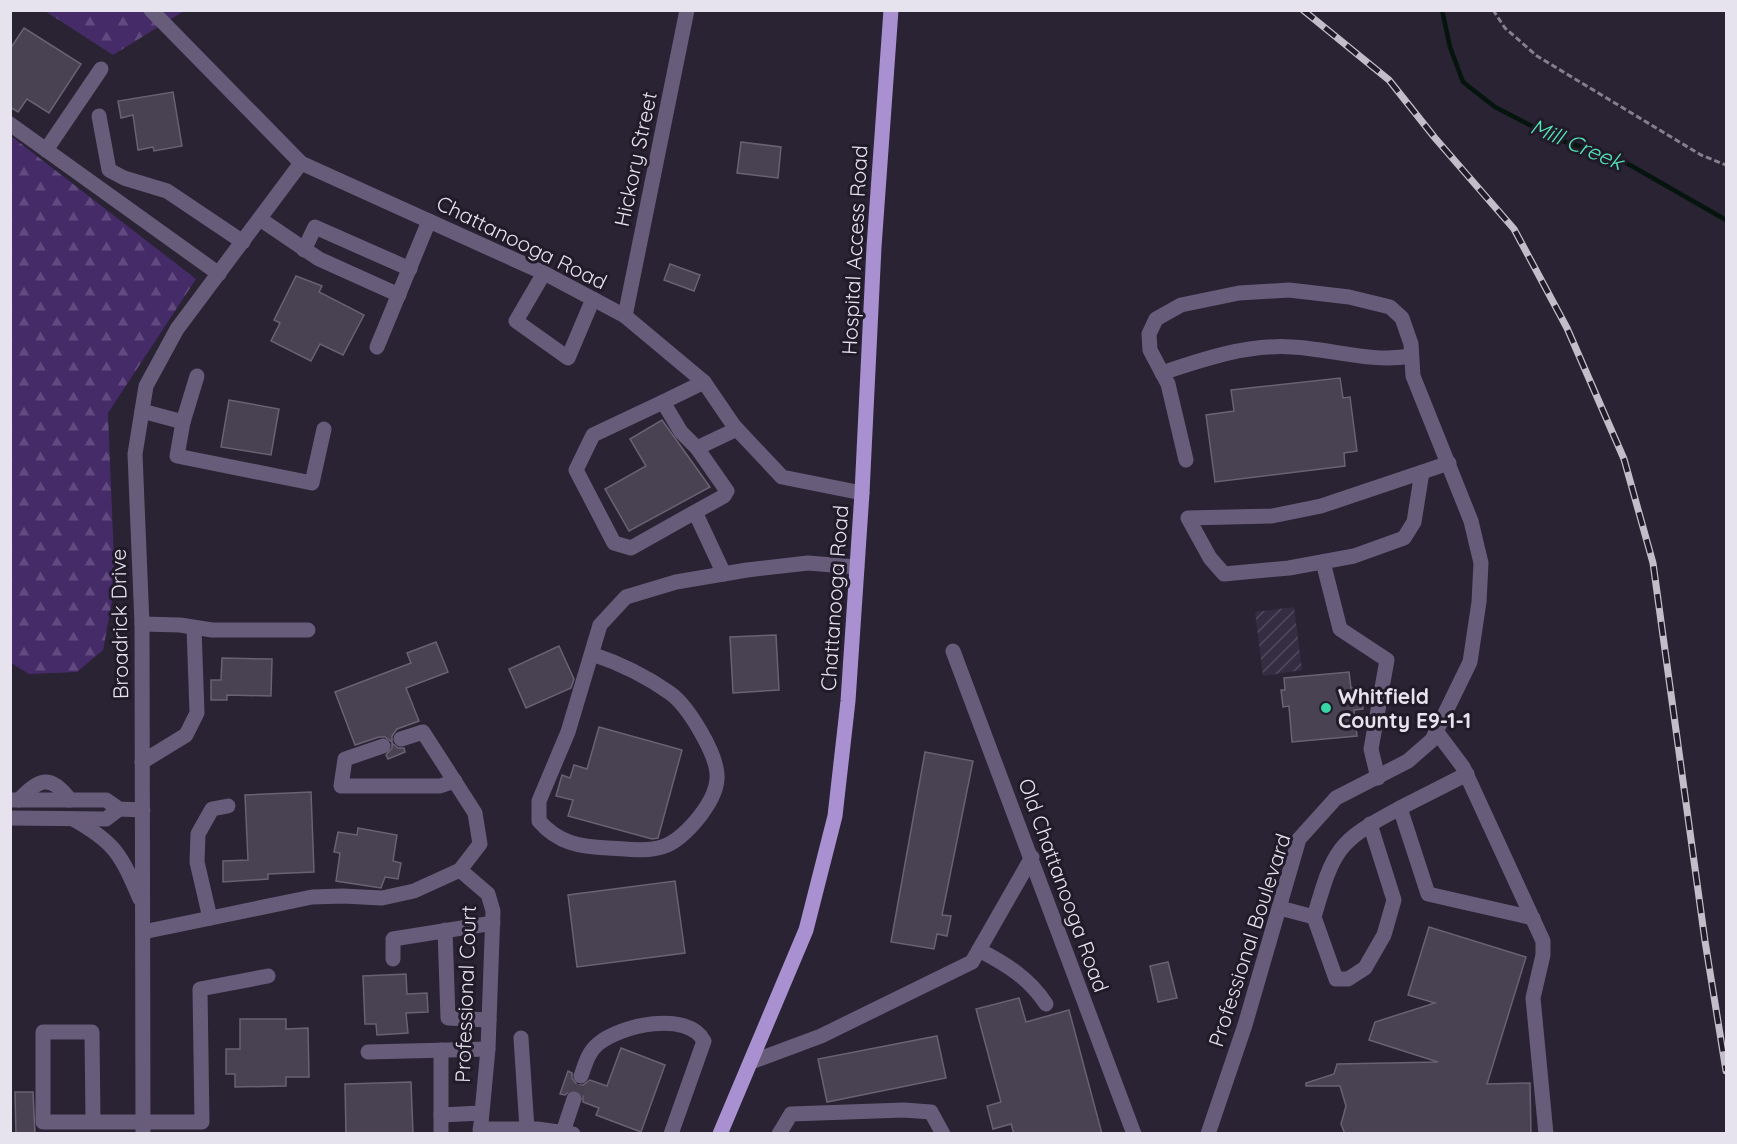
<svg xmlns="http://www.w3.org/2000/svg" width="1737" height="1144" viewBox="0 0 1737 1144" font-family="Quicksand,sans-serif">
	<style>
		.industrial { fill: url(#industrial-furrows) }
		.forest { fill: url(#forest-firs) }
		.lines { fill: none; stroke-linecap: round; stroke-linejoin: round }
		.stream { stroke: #06140e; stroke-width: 4.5 }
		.building { fill: #484253; stroke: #686274; stroke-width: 1.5 }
		.minor-tunnel { stroke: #46404f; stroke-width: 15; stroke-dasharray: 15 8; stroke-linecap: butt }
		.path { stroke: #847f8d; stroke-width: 3; stroke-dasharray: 6 3; stroke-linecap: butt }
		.minor { stroke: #685c7b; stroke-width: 15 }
		.major { stroke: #a990d0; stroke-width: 15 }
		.rail-casing { stroke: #c1bdc9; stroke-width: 7 }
		.rail { stroke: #201a29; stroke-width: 4.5; stroke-dasharray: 14; stroke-linecap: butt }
		.poi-dot { fill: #37d4a6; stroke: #201a29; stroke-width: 2 }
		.labels { text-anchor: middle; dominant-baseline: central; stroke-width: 6; stroke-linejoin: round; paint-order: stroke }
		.street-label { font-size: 21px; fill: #e7e3ee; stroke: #201a29 }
		.poi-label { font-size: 21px; font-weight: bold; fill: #e7e3ee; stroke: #201a29; text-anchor: start }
		.water-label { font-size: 22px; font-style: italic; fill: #53e7b8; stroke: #201a29 }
	</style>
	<defs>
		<pattern id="industrial-furrows" width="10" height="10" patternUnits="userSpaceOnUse" patternTransform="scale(1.5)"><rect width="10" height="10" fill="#352d42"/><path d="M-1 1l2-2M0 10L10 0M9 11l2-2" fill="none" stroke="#524b5e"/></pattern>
		<pattern id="forest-firs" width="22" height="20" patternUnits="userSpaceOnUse" patternTransform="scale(1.5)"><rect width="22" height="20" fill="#462b69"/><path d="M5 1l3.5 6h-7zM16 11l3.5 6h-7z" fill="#614a7f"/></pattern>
	</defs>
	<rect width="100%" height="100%" fill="#292333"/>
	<path class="industrial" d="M 1294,607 L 1302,670 L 1263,676 L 1255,612 Z"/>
	<g class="forest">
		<path d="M 45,11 L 184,11 L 113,55 Z"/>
		<path d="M 11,136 L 196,279 L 108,413 L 115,585 L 103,650 L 77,672 L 29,674 L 11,663 Z"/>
	</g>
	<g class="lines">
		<path class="stream" d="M 1442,10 L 1450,47 L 1463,82 L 1495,107 L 1559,140 L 1616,157 L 1726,220"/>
	</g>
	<g class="building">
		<path d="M 24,28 L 81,64 L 49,113 L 27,99 L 18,112 L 10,107 L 10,49 Z"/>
		<path d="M 173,92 L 182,146 L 154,151 L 153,147 L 138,150 L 133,115 L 121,118 L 118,101 Z"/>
		<path d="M 741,142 L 781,147 L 778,178 L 737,173 Z"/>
		<path d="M 670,264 L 700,275 L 694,291 L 664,280 Z"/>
		<path d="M 296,276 L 322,286 L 319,292 L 364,315 L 343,355 L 320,344 L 311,361 L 271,341 L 280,323 L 274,320 Z"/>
		<path d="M 1340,378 L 1343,398 L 1350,397 L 1357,451 L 1344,453 L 1345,466 L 1215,482 L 1206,415 L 1234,411 L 1231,390 Z"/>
		<path d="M 229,400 L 279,409 L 271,455 L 221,447 Z"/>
		<path d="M 662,420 L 710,487 L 629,531 L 605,489 L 646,466 L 630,439 Z"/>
		<path d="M 776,635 L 779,690 L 733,693 L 730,637 Z"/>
		<path d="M 436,642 L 448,672 L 406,688 L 419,721 L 397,729 L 392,736 L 392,742 L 385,737 L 379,737 L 355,745 L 335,692 L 411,663 L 407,653 Z"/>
		<path d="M 559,646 L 574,679 L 571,688 L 526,708 L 509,669 Z"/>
		<path d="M 222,658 L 272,659 L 271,696 L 227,695 L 227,700 L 211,700 L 211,680 L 221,680 Z"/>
		<path d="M 1349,672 L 1351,688 L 1361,687 L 1363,709 L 1354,710 L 1357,736 L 1292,742 L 1289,706 L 1283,707 L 1281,690 L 1285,690 L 1284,678 Z"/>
		<path d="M 599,727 L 682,750 L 658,838 L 652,839 L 568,816 L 573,800 L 556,796 L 562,775 L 570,778 L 574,765 L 587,769 Z"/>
		<path d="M 392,743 L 398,748 L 404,748 L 405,752 L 388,759 L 386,755 L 392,748 Z"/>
		<path d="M 925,752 L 973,761 L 942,915 L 951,916 L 947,936 L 937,934 L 934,949 L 891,942 Z"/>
		<path d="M 311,792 L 314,872 L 268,874 L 268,879 L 223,882 L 223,861 L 248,860 L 245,795 Z"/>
		<path d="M 358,828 L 397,835 L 393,861 L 401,863 L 398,879 L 385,877 L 381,888 L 336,881 L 340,853 L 334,852 L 338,832 L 357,835 Z"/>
		<path d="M 675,881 L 685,953 L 577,967 L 568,895 Z"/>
		<path d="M 1429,927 L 1526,957 L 1487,1084 L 1530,1083 L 1531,1134 L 1345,1134 L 1341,1124 L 1346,1106 L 1340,1086 L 1306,1086 L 1306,1083 L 1334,1074 L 1337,1064 L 1438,1062 L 1369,1040 L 1375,1022 L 1435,1003 L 1408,995 Z"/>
		<path d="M 1168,962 L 1177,998 L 1158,1002 L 1150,966 Z"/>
		<path d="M 406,974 L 407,994 L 427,993 L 428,1012 L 406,1013 L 408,1033 L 377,1035 L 376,1024 L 365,1024 L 363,976 Z"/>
		<path d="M 1019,998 L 1026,1022 L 1069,1010 L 1102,1134 L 1014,1134 L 1011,1124 L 993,1129 L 987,1106 L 1001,1102 L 976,1009 Z"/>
		<path d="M 240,1019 L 286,1019 L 286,1029 L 308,1028 L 309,1077 L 286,1077 L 286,1086 L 235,1087 L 235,1074 L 226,1074 L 226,1049 L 240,1049 Z"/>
		<path d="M 937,1036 L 946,1078 L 827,1102 L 818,1059 Z"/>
		<path d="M 621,1048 L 665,1065 L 641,1132 L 596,1115 L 599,1108 L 583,1102 L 583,1096 L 578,1090 L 571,1090 L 565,1095 L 560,1094 L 568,1071 L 572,1073 L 572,1078 L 577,1085 L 583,1085 L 590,1080 L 607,1086 Z"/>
		<path d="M 411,1082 L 413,1134 L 346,1134 L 345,1084 Z"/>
		<path d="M 15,1092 L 33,1092 L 35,1134 L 16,1134 Z"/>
	</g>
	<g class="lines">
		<path class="minor-tunnel" d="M 574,1099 L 581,1076"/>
		<path class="path" d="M 1493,10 L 1505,28 L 1537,56 L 1701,155 L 1726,165"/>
		<g class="minor">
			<path d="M 151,10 L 301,163 L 544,273 L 625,316 L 704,382 L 734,426 L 782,477 L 862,493"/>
			<path d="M 99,116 L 109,170 L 124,178 L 167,191 L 243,242"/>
			<path d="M 10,124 L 219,274"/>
			<path d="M 46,150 L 101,69"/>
			<path d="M 260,219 L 319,259 L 399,295"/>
			<path d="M 304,250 L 315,227 L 410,269"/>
			<path d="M 544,273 L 516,321 L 568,358 L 593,299"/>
			<path d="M 625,316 L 687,10"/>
			<path d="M 377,347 L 429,221"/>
			<path d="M 1162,373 C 1203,359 1248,344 1292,347 C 1332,349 1371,363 1411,356"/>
			<path d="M 663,402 L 704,382"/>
			<path d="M 142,411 L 183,422 L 177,456 L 312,483 L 324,429"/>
			<path d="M 183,422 L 197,376"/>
			<path d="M 697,448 L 737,429"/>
			<path d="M 1186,460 L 1168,384 L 1150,350 L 1149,334 L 1156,319 L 1181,305 L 1239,293 L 1289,290 L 1349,297 L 1390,307 L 1402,318 L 1411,344 L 1413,376 L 1471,521 L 1481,563 L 1479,602 L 1470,662 L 1432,740 L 1408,761 L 1336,798 L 1299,839 L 1245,1025 L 1208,1134"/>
			<path d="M 1422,472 L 1414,522 L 1404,538 L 1354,556 L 1289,568 L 1224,574 L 1210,558 L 1188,518 L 1272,516 L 1321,506 L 1449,463"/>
			<path d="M 695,512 L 631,548 L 614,543 L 576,470 L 593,435 L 663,402 L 681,432 L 697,448 L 727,491 L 724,496 L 695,512 L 724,574"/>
			<path d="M 1323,562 L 1340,629 L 1387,660 L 1371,749 L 1378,778"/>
			<path d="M 142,624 L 180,625 L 212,630 L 308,630"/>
			<path d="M 953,651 L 1134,1134"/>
			<path d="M 592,654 C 619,663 646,676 670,693 C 688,706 719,756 717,779 C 716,793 708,805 700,816 C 669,855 654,851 608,848 C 580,847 558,843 539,821 L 539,801 L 568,732 L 600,625 L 626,597 L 676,582 L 747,570 L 808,563 L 857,567"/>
			<path d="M 1436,731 L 1463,767 L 1543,941 L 1543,955 L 1533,998 L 1546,1134"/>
			<path d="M 383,746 L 345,759 L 341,786 L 440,786 L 455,781"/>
			<path d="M 142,762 L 186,735 L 197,713 L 194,628"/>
			<path d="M 1467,774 L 1400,808 L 1428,894 L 1533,918"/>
			<path d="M 10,800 L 106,800 L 119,809 L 143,810"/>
			<path d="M 19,800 C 39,778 51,774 70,800"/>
			<path d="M 10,818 L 106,819 L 119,809"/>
			<path d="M 73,819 C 116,843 121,855 140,899"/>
			<path d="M 460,870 L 488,894 L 493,911 L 488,1049 L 480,1134"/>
			<path d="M 1280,908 L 1314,917 C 1334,849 1336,842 1400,808"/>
			<path d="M 1314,917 L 1336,979 L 1348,979 L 1365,968 L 1384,935 L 1394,900 L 1370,824"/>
			<path d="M 210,918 L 197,862 L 198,834 L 212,809 L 228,806"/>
			<path d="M 445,930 L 448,1018 L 489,1020"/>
			<path d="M 143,932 L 312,897 L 343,896 L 382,898 L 414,891 L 460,870 L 480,844 L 475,813 L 423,732 L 401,739"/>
			<path d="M 979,950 C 1006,964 1029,978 1046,1004"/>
			<path d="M 393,959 L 393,939 L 493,923"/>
			<path d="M 521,1038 L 527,1129"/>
			<path d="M 441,1050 L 441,1134"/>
			<path d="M 368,1052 L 488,1049"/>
			<path d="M 751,1062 L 821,1036 L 972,962 L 1032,857"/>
			<path d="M 581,1076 C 585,1065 588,1052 598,1044 C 621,1025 687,1010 704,1041 L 671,1134"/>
			<path d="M 441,1115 L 481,1113"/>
			<path d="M 93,1122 L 92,1032 L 43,1032 L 43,1122 C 96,1122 149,1122 202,1122 L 200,989 L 268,976"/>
			<path d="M 480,1129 L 537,1129 L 573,1134"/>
			<path d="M 563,1132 L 574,1099"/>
			<path d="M 143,1134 L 142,624 L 135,454 L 146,386 L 177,329 L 301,163"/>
			<path d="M 779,1134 L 791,1114 L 904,1110 L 931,1112 L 943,1134"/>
		</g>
		<path class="major" d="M 720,1134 L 806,930 L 835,816 L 848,701 L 862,493 L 874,247 L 891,10"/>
		<g class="rail-casing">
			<path id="rail" d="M 1303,10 L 1389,80 L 1435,138 L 1514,229 L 1567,328 L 1624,459 L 1653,563 L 1705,941 L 1726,1071"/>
		</g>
		<use href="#rail" class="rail"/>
	</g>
	<circle class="poi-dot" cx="1326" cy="708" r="6"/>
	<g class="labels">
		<g class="street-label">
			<text transform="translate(635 159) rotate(-78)">Hickory Street</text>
			<text transform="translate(522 242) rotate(26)">Chattanooga Road</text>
			<text transform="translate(854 250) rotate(-87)">Hospital Access Road</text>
			<text transform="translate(834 598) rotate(-86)">Chattanooga Road</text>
			<text transform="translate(119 624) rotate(-91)">Broadrick Drive</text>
			<text transform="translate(1064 885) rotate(70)">Old Chattanooga Road</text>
			<text transform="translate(1249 940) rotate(-72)">Professional Boulevard</text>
			<text transform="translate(465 994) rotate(-88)">Professional Court</text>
		</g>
		<g class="poi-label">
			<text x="1338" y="696">Whitfield<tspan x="1338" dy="24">County E9-1-1</tspan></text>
		</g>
		<g class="water-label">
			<text transform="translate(1577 144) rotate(23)">Mill Creek</text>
		</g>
	</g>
	<rect width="1737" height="1144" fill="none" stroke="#e7e3ee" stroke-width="24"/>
</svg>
